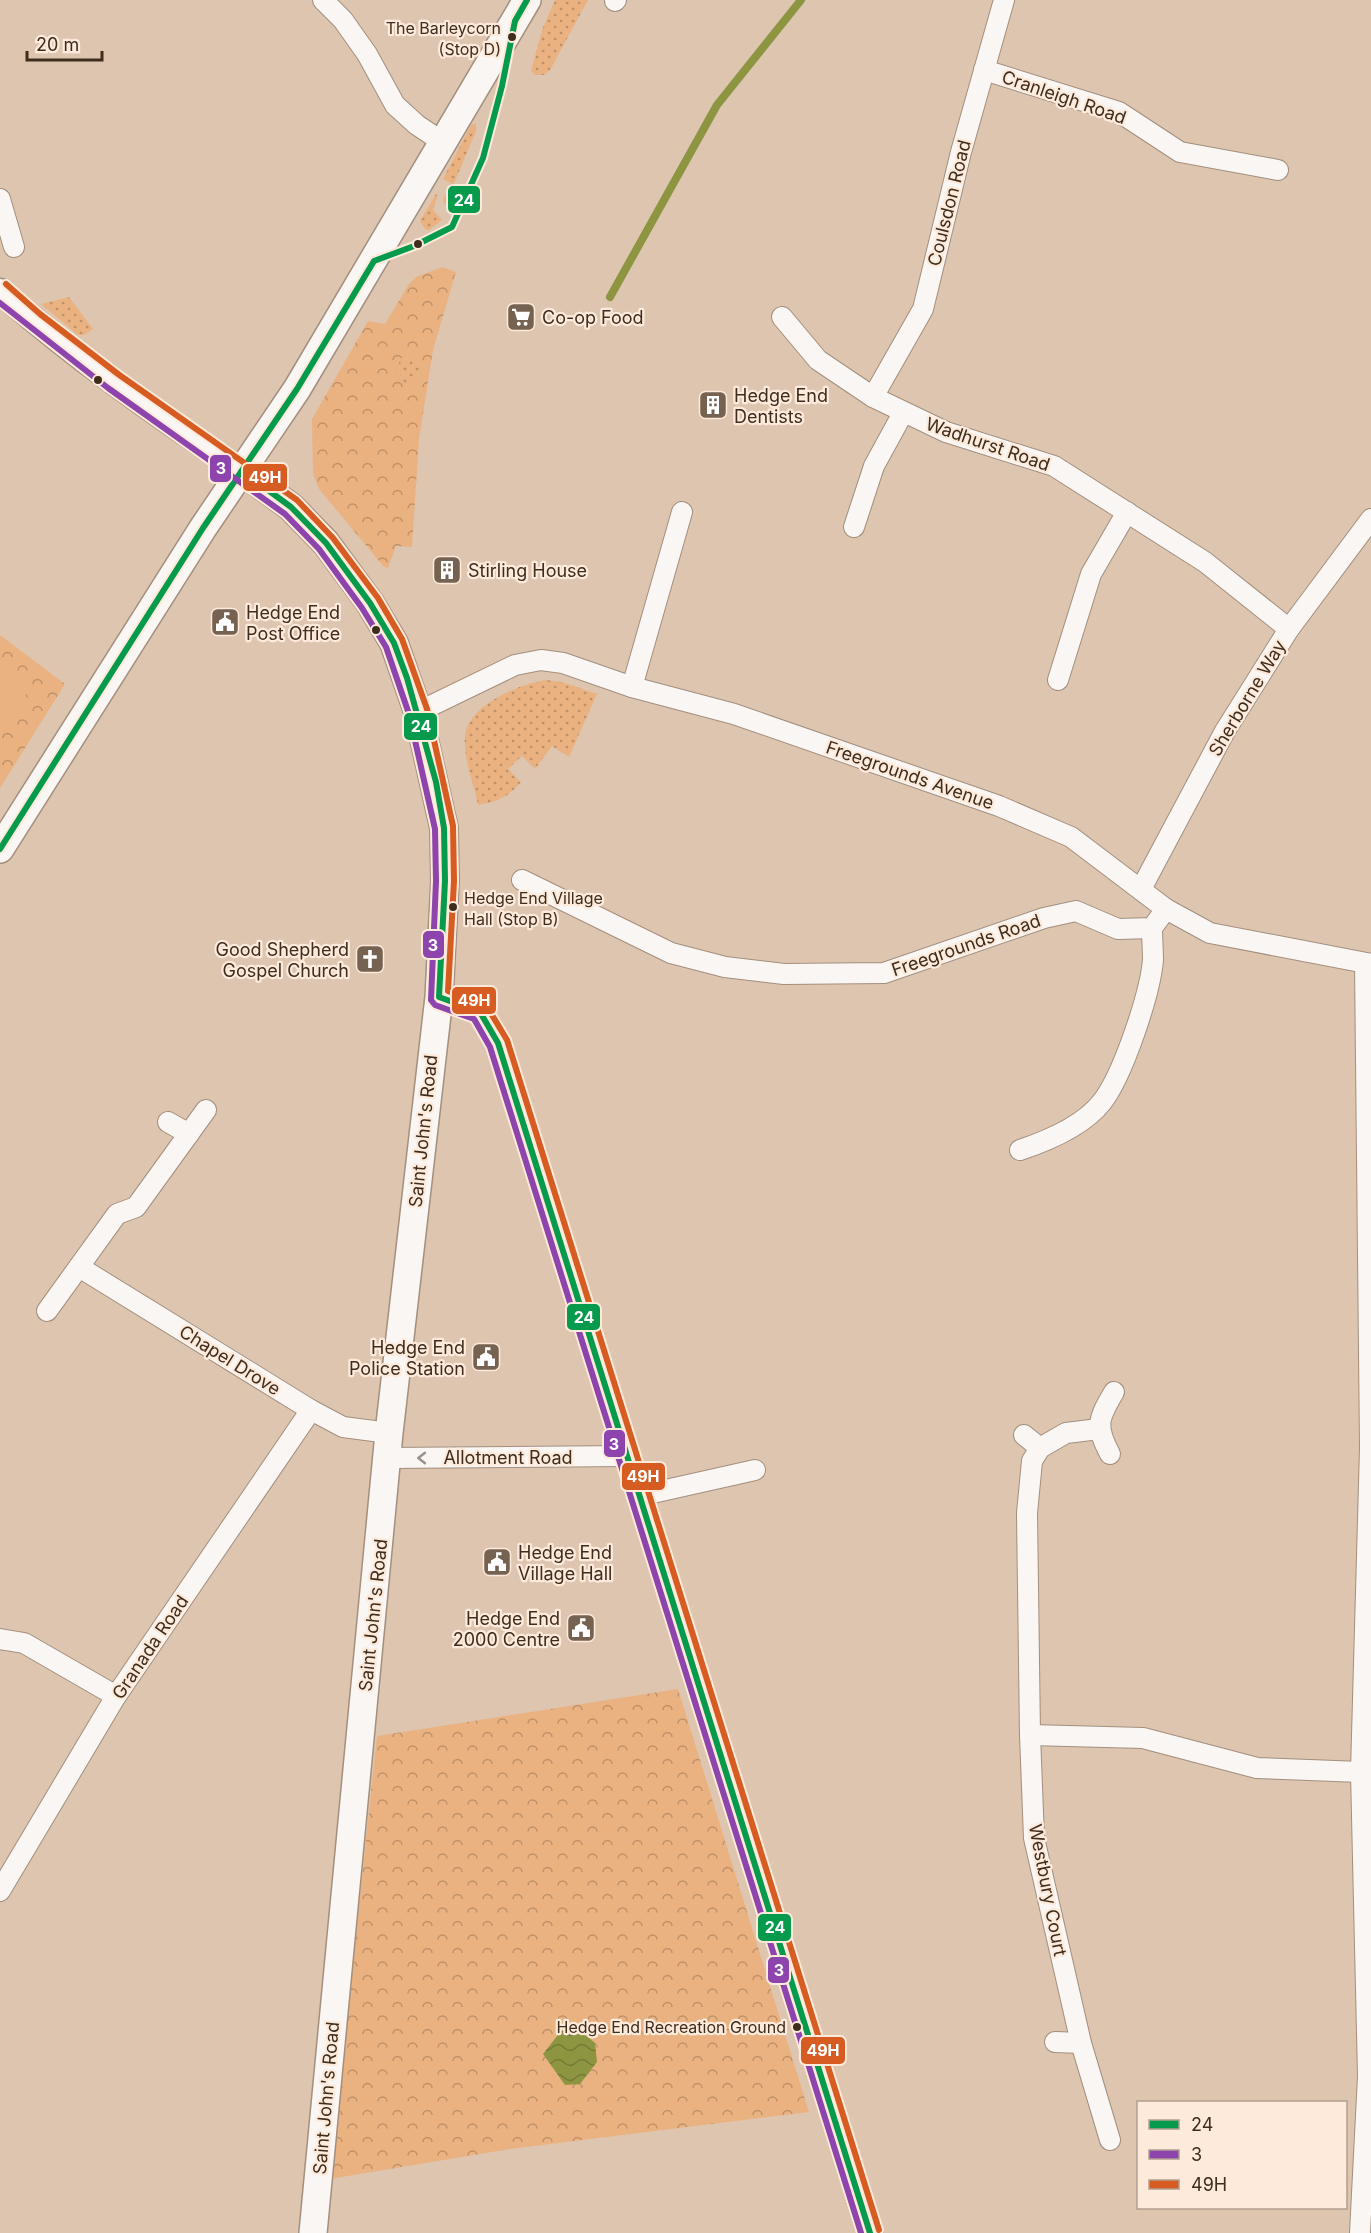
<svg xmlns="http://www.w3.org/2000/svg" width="1371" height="2233" viewBox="0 0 1371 2233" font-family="Inter,sans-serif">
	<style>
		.grass { fill: url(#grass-dots) }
		.forest { fill: url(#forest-crowns); fill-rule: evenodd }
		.pitch { fill: #eab281 }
		.water { fill: url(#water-waves) }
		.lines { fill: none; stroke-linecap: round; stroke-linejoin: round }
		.stream { stroke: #8e9540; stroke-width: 8 }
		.minor-casing { stroke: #a28f7e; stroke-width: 22 }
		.tertiary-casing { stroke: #a28f7e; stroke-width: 27 }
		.secondary-casing { stroke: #a28f7e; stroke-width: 30 }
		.minor { stroke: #faf6f3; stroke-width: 20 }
		.tertiary { stroke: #faf6f3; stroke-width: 24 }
		.secondary { stroke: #faf6f3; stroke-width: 27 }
		.bus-1-casing { stroke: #fdeadb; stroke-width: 10 }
		.bus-2-casing { stroke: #fdeadb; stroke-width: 10 }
		.bus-3-casing { stroke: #fdeadb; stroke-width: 10 }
		.bus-1 { stroke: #069a4c; stroke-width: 6 }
		.bus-2 { stroke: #8e44ad; stroke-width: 6 }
		.bus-3 { stroke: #d75c21; stroke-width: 6 }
		.oneway { stroke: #9c9188 }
		.bus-dot { fill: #3e2c1d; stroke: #fdeadb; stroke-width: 2 }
		.labels { text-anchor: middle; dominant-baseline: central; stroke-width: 4.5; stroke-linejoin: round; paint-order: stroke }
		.bus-label { font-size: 16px; fill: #3e2c1d; stroke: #fdeadb; text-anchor: end }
		.street-label { font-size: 18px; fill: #3e2c1d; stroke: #fdeadb }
		.poi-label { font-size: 18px; fill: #3e2c1d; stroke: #fdeadb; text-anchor: start }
		.line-badge { stroke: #fdeadb; stroke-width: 2 }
		.badge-label { font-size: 16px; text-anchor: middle; font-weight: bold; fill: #fff }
	</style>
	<defs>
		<pattern id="grass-dots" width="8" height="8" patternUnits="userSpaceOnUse" patternTransform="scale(1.5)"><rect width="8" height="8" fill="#eab281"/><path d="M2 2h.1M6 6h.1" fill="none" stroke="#bf9169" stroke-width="1.8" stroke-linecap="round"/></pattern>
		<pattern id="forest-crowns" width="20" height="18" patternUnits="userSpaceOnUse" patternTransform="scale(1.5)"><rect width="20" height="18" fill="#eab281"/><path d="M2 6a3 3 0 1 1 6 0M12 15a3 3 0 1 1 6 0" fill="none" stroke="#bf9169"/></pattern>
		<pattern id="water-waves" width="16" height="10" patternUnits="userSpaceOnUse" patternTransform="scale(1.5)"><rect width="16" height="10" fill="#8e9540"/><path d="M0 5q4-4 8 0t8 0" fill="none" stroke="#757a35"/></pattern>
	</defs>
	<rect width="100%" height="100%" fill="#dec5b0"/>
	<g class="grass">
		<path d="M 555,0 L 588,0 L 550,70 L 544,75 L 535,75 L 531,71 L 542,30 Z"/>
		<path d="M 476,123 L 476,131 L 447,200 L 449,212 L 443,200 L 451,183 L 443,179 L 471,125 Z"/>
		<path d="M 436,194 L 438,195 L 433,210 L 442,220 L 429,230 L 425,229 L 420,221 Z"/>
		<path d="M 69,297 L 93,329 L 84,335 L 78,335 L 41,304 Z"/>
		<path d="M 398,357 L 424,365 L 411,387 L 401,382 Z"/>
		<path d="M 546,680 L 562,682 L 597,694 L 569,757 L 552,746 L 535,769 L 522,756 L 508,769 L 521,782 C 508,797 498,802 478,805 C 474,784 463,758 465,736 C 468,705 519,684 546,680 Z"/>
	</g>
	<g class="forest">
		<path d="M 442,267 L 456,272 L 433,350 L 419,439 L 412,547 L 396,546 L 388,568 L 384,567 L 319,489 L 313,474 L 312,419 L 368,321 L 385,324 L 409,284 L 416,277 ZM 398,357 L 424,365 L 411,386 L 401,382 Z"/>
		<path d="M 0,635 L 65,684 L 0,788 Z"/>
		<path d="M 678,1689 L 809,2112 L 510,2149 L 330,2179 L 377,1736 Z"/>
	</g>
	<path class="pitch" d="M 0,664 L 31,688 L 0,729 Z"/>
	<path class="water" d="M 561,2031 L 581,2031 L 595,2043 L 597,2062 L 580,2084 L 565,2085 L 543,2054 Z"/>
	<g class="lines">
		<path class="stream" d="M 610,297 L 717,105 L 801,0"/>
		<g class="minor-casing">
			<g id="minor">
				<path d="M 323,0 L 343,20 L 367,54 L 395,105 L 417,125 L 441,141"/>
				<path d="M 615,1 L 616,0"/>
				<path d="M 984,70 L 1119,112 L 1180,152 L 1278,170"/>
				<path d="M 0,199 L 14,247"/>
				<path d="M 782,317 L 818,360 L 873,397 L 946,432 L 1054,466 L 1205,562 L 1289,629"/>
				<path d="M 873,397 L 923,309 L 961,152 L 1004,0"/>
				<path d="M 854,527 L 874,466 L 903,413"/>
				<path d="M 1058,680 L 1091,574 L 1127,512"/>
				<path d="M 632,687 L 682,512"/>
				<path d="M 418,712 L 515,665 L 541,660 L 563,663 L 632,687 L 734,714 L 999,806 L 1071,837 L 1166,909 L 1210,933 L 1371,964"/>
				<path d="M 522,880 L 671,953 L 725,967 L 784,974 L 884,973 L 1044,918 L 1076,911 L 1118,929 L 1152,928 L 1166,909"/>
				<path d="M 1141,889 L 1225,731 L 1289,629 L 1371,519"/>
				<path d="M 168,1122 L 189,1134"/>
				<path d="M 1020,1150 C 1047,1141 1084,1125 1102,1102 C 1123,1075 1150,994 1153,960 C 1153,949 1152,938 1152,928"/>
				<path d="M 79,1267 L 311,1410 L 343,1427 L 389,1433"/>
				<path d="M 47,1311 L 117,1214 L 136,1207 L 206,1110"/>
				<path d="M 1099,1429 L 1066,1433 L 1040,1448 L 1032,1461 L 1027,1513 L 1030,1735 L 1034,1838 L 1081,2043 L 1110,2140"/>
				<path d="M 1024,1435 L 1040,1448"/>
				<path d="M 1110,1454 C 1095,1426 1098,1419 1114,1392"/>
				<path d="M 388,1458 L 627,1456"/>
				<path d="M 639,1496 L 755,1470"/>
				<path d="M 0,1639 L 24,1643 L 116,1696"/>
				<path d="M 1030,1735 L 1143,1738 L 1257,1768 L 1361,1772"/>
				<path d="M 0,1891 L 116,1696 L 311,1410"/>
				<path d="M 1055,2042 L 1081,2043"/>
				<path d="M 1360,2233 L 1368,2076 L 1361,1772 L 1370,1448 L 1365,963"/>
			</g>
		</g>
		<g class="tertiary-casing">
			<g id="tertiary">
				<path d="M 0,291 C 75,357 158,416 242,471"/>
				<path d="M 439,997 L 480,1012 L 498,1043 L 870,2233"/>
			</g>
		</g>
		<g class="secondary-casing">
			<g id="secondary">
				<path d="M 242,471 L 291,507 L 326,543 L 370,603 L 394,643 L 418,712 L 444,828 L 445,881 L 439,997 L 389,1433 L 313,2233"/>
				<path d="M 0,849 L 203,528 L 297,389 L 527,0"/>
			</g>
		</g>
		<use href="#minor" class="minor"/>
		<use href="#tertiary" class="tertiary"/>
		<use href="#secondary" class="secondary"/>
		<g class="bus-1-casing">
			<g id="bus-1">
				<path d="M 242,471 L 291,507 L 326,543 L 370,603 L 394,643 L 407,678 L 436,782 L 444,828 L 445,881 L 439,997 L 480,1012 L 498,1043 L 870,2233"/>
				<path d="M 0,849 L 203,528 L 297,389 L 374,261 L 414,246 L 452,227 L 483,158 L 502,86 L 515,21 L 527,0"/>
			</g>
		</g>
		<g class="bus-2-casing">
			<path id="bus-2" d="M 0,303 L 108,388 L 285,514 L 319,549 L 362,608 L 386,647 L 409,714 L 435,829 L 436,881 L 431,1000 L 435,1005 L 474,1019 L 490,1047 L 861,2233"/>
		</g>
		<g class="bus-3-casing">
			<path id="bus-3" d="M 6,284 L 40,314 L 118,374 L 297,500 L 333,538 L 378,598 L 402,639 L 427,709 L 453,826 L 454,881 L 448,991 L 486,1005 L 507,1040 L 879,2230"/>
		</g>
		<use href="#bus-1" class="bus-1"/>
		<use href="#bus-2" class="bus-2"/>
		<use href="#bus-3" class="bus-3"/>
	</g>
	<defs><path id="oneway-chevron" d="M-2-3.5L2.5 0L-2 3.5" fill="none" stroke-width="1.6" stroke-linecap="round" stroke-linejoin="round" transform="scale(1.5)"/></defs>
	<use class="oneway" href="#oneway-chevron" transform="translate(422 1458) rotate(180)"/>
	<defs>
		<g id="supermarket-square" transform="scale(1.5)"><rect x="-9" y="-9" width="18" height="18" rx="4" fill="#766250" stroke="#fdeadb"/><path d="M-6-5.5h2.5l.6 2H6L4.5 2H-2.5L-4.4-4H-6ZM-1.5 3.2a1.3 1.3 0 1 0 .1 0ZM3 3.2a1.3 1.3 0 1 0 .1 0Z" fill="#fff"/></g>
		<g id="building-square" transform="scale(1.5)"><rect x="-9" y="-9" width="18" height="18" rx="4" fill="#766250" stroke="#fdeadb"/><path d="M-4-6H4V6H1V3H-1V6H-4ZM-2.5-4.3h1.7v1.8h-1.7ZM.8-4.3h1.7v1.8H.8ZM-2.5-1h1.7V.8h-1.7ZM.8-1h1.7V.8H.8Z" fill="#fff"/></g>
		<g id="civic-square" transform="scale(1.5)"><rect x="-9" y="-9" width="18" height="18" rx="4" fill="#766250" stroke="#fdeadb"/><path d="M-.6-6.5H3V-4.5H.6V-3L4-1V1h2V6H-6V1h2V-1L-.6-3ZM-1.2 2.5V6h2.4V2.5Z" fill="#fff"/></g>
		<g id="church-square" transform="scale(1.5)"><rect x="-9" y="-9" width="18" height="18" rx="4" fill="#766250" stroke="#fdeadb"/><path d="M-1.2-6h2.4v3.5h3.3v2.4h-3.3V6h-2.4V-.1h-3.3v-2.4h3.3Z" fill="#fff"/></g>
	</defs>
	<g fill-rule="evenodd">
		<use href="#supermarket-square" x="521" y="317"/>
		<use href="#building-square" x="713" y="405"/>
		<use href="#building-square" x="447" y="570"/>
		<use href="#civic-square" x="225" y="622"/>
		<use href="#church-square" x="370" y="959"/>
		<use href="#civic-square" x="486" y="1357"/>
		<use href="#civic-square" x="497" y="1562"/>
		<use href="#civic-square" x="581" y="1628"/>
	</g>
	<g class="bus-dot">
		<circle cx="512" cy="37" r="5"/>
		<circle cx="418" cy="244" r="5"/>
		<circle cx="98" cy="380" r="5"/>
		<circle cx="376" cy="630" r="5"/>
		<circle cx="453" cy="907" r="5"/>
		<circle cx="797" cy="2027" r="5"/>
	</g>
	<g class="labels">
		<g class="bus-label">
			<text x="501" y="28">The Barleycorn<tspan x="501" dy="21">(Stop D)</tspan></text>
			<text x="464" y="898" text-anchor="start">Hedge End Village<tspan x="464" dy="21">Hall (Stop B)</tspan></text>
			<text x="786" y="2027">Hedge End Recreation Ground</text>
		</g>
		<g class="street-label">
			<text transform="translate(1064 97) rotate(19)">Cranleigh Road</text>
			<text transform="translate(949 203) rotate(-76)">Coulsdon Road</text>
			<text transform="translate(988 444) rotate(19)">Wadhurst Road</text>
			<text transform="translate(1247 698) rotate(-59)">Sherborne Way</text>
			<text transform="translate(910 775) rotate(19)">Freegrounds Avenue</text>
			<text transform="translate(966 945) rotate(-19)">Freegrounds Road</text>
			<text transform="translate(423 1131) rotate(-84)">Saint John's Road</text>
			<text transform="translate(230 1360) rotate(32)">Chapel Drove</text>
			<text x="508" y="1457">Allotment Road</text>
			<text transform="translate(373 1615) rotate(-84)">Saint John's Road</text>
			<text transform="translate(150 1647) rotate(-56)">Granada Road</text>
			<text transform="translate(1048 1890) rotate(79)">Westbury Court</text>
			<text transform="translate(326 2098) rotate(-85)">Saint John's Road</text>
		</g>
		<g class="poi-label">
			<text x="542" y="317">Co-op Food</text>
			<text x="734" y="395">Hedge End<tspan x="734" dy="21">Dentists</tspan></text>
			<text x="468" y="570">Stirling House</text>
			<text x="246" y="612">Hedge End<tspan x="246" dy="21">Post Office</tspan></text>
			<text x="349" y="949" text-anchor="end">Good Shepherd<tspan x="349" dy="21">Gospel Church</tspan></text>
			<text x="465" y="1347" text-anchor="end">Hedge End<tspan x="465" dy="21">Police Station</tspan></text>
			<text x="518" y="1552">Hedge End<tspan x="518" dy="21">Village Hall</tspan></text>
			<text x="560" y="1618" text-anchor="end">Hedge End<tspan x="560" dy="21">2000 Centre</tspan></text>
		</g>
	</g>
	<g class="line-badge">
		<rect x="447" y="185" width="34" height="29" rx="6" fill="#069a4c"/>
		<rect x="209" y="454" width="23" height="29" rx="6" fill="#8e44ad"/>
		<rect x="242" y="463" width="46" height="29" rx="6" fill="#d75c21"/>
		<rect x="403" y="712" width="35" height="29" rx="6" fill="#069a4c"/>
		<rect x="422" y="930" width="23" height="29" rx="6" fill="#8e44ad"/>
		<rect x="451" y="986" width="46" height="29" rx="6" fill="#d75c21"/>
		<rect x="566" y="1303" width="35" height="28" rx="6" fill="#069a4c"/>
		<rect x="603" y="1429" width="23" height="29" rx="6" fill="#8e44ad"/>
		<rect x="621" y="1462" width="45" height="29" rx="6" fill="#d75c21"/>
		<rect x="757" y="1913" width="35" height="29" rx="6" fill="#069a4c"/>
		<rect x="767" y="1956" width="23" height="28" rx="6" fill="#8e44ad"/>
		<rect x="800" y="2036" width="46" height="29" rx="6" fill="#d75c21"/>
	</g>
	<g class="badge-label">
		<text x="464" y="206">24</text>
		<text x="221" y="474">3</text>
		<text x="265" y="483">49H</text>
		<text x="421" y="732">24</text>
		<text x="433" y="951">3</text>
		<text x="474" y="1006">49H</text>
		<text x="584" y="1323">24</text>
		<text x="614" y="1450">3</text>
		<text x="643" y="1482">49H</text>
		<text x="775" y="1933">24</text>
		<text x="779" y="1976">3</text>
		<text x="823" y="2056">49H</text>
	</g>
	<rect x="1137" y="2101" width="210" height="108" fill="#fdeadb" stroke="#b19e8f" stroke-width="1.5"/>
	<rect x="1149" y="2120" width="30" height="9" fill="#069a4c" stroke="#b19e8f" stroke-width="1.5"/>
	<text x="1191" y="2131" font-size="18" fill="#3e2c1d">24</text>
	<rect x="1149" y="2150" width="30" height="9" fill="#8e44ad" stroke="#b19e8f" stroke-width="1.5"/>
	<text x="1191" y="2161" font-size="18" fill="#3e2c1d">3</text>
	<rect x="1149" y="2180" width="30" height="9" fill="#d75c21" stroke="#b19e8f" stroke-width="1.5"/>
	<text x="1191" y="2191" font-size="18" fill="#3e2c1d">49H</text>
	<path d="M27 51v9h75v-9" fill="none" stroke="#3e2c1d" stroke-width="3"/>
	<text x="36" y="51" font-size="18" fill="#3e2c1d" stroke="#fdeadb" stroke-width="4.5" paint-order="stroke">20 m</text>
</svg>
